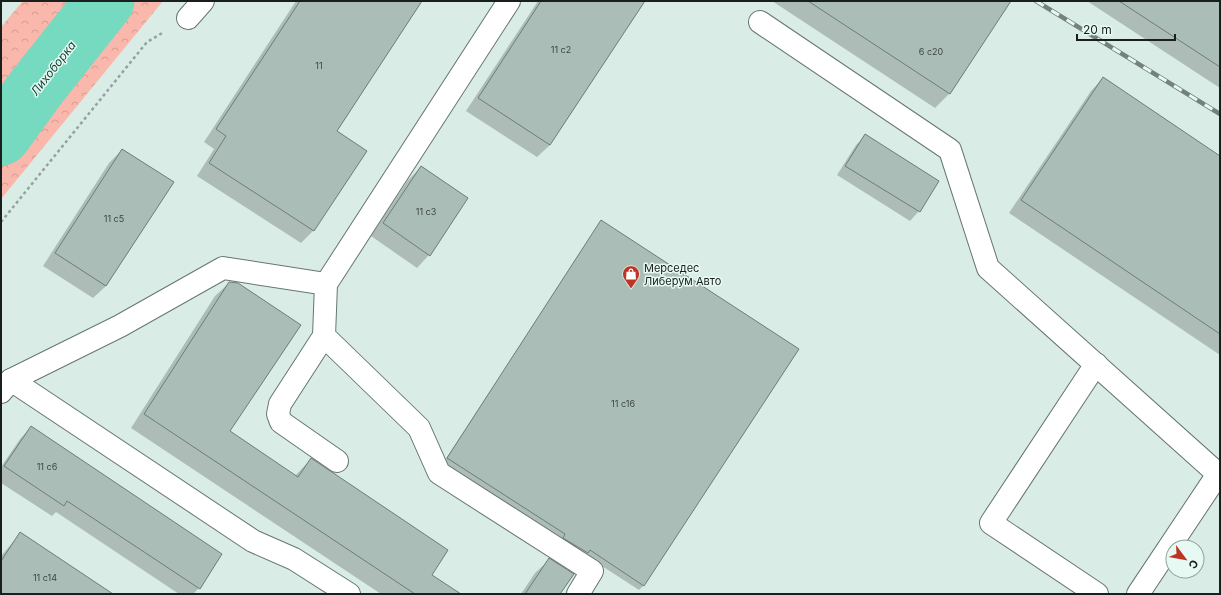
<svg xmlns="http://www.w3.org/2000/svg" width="1221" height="595" viewBox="0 0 1221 595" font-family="Inter,sans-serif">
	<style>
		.forest { fill: url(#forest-crowns) }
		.shadow { fill: #0003 }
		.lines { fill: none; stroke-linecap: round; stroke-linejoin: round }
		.river { stroke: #75dabf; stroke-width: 59 }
		.building { fill: #abbdb7; stroke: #6d7d78 }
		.minor-casing { stroke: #667671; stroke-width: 24 }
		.path { stroke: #94a29d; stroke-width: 2.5; stroke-dasharray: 3 3; stroke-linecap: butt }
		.minor { stroke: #fff; stroke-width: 22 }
		.rail-casing { stroke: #74817d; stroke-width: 4.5 }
		.rail { stroke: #e7f9f3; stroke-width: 3; stroke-dasharray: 9; stroke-linecap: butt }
		.labels { text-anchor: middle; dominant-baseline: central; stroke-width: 3; stroke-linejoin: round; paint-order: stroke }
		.number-label { font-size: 9px; fill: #3d4644 }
		.poi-label { font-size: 11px; fill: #181f1d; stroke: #e7f9f3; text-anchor: start }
		.water-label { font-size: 12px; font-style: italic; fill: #154237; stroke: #e7f9f3 }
	</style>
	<defs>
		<pattern id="forest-crowns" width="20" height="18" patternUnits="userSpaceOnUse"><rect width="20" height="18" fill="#fab7ab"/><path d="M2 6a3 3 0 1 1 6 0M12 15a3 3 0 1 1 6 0" fill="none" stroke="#d69d93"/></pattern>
	</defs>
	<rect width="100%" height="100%" fill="#daece6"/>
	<path class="forest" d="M 23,1 L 163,1 L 1,199 L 1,27 Z"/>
	<g class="shadow">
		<path d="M 296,1 L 421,1 L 336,131 L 314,230 L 301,243 L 197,176 L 214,149 L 204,142 Z"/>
		<path d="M 538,1 L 644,1 L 550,145 L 537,157 L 466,111 Z"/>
		<path d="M 772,1 L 995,1 L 1005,8 L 949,94 L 935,108 Z"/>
		<path d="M 1087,1 L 1220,1 L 1220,88 Z"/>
		<path d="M 1103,78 L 1220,157 L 1220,355 L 1009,213 L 1091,91 Z"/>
		<path d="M 865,136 L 938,181 L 919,211 L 910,221 L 837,175 L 856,145 Z"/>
		<path d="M 122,150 L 106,286 L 93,298 L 43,266 L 109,163 Z"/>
		<path d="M 421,167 L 429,255 L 417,268 L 371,236 L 408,180 Z"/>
		<path d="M 602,222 L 644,585 L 639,590 L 443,463 Z"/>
		<path d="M 229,283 L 229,431 L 295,476 L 311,459 L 431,575 L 459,594 L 381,594 L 131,428 L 215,296 Z"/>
		<path d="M 31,427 L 199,588 L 193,594 L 179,594 L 56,512 L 52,516 L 1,483 L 1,467 L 20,439 Z"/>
		<path d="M 20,534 L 112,594 L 1,594 L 1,556 Z"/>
		<path d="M 549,560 L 559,594 L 521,594 L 535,573 Z"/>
	</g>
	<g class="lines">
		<path class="river" d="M 1,136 L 36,88 L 105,1"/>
	</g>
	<g class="building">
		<path d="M 300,1 L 422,1 L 337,131 L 367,151 L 314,231 L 209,163 L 226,136 L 216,129 Z"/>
		<path d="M 541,1 L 645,1 L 550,145 L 478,98 Z"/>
		<path d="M 808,1 L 1011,1 L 950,94 Z"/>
		<path d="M 1119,1 L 1220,1 L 1220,67 Z"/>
		<path d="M 1103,77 L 1220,156 L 1220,334 L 1021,200 Z"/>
		<path d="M 865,134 L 939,181 L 920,212 L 845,166 Z"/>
		<path d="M 122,149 L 174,182 L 106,286 L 55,253 Z"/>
		<path d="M 421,166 L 468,198 L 430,256 L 383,223 Z"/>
		<path d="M 601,220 L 799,349 L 644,586 L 590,550 L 588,553 L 563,538 L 565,534 L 447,458 Z"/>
		<path d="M 229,282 L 238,283 L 301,325 L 230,431 L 298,477 L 311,458 L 448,550 L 432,575 L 461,594 L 415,594 L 144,414 Z"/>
		<path d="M 31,426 L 222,554 L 200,589 L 67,501 L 64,506 L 4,466 Z"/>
		<path d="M 20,532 L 113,594 L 1,594 L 1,561 Z"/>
		<path d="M 549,558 L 574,574 L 560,594 L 525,594 Z"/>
	</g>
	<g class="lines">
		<g class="minor-casing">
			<g id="minor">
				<path d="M 509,1 L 326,284 L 324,336 L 419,428 L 439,473 L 592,571 L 578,594"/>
				<path d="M 188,18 L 203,1"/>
				<path d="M 760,22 L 950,150 L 988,268 L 1218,474 L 1138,594"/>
				<path d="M 324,336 L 280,404 L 278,414 L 281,422 L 337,461"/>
				<path d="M 1096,364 L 991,523 L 1097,594"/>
				<path d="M 11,380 L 253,541 L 294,559 L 349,594"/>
				<path d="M 1,392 L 11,380 L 120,326 L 223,268 L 326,284"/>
			</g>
		</g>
		<path class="path" d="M 1,222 L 147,42 L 164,32"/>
		<use href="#minor" class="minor"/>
		<g class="rail-casing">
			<path id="rail" d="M 1036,1 L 1220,114"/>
		</g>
		<use href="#rail" class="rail"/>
	</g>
	<defs>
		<g id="shop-pin" transform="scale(0.9)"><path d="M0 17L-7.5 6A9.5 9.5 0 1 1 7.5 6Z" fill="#bf3324" stroke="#e7f9f3"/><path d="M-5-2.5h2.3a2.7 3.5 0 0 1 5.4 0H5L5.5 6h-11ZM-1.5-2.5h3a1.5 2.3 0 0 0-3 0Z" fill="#fff"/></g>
	</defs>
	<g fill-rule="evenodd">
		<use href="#shop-pin" x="631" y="274"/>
	</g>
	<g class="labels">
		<g class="number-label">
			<text x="561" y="49">11 с2</text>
			<text x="931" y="51">6 с20</text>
			<text x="319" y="65">11</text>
			<text x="426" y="211">11 с3</text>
			<text x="114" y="218">11 с5</text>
			<text x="623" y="403">11 с16</text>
			<text x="47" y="466">11 с6</text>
			<text x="45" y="577">11 с14</text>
		</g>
		<g class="poi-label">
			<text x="644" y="268">Мерседес<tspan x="644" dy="13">Либерум Авто</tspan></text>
		</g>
		<g class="water-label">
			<text transform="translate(53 68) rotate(-52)">Лихоборка</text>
		</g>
	</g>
	<rect width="1221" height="595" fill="none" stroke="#181f1d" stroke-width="4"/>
	<g transform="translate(1185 559) rotate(122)"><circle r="19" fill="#e7f9f3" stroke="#94a29d"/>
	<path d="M0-3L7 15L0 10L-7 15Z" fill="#bf3324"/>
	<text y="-6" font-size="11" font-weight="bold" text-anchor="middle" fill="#181f1d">С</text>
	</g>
	<path d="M1077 34v6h98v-6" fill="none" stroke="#181f1d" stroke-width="2"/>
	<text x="1083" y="34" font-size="12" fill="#181f1d" stroke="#e7f9f3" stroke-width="3" paint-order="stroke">20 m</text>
</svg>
